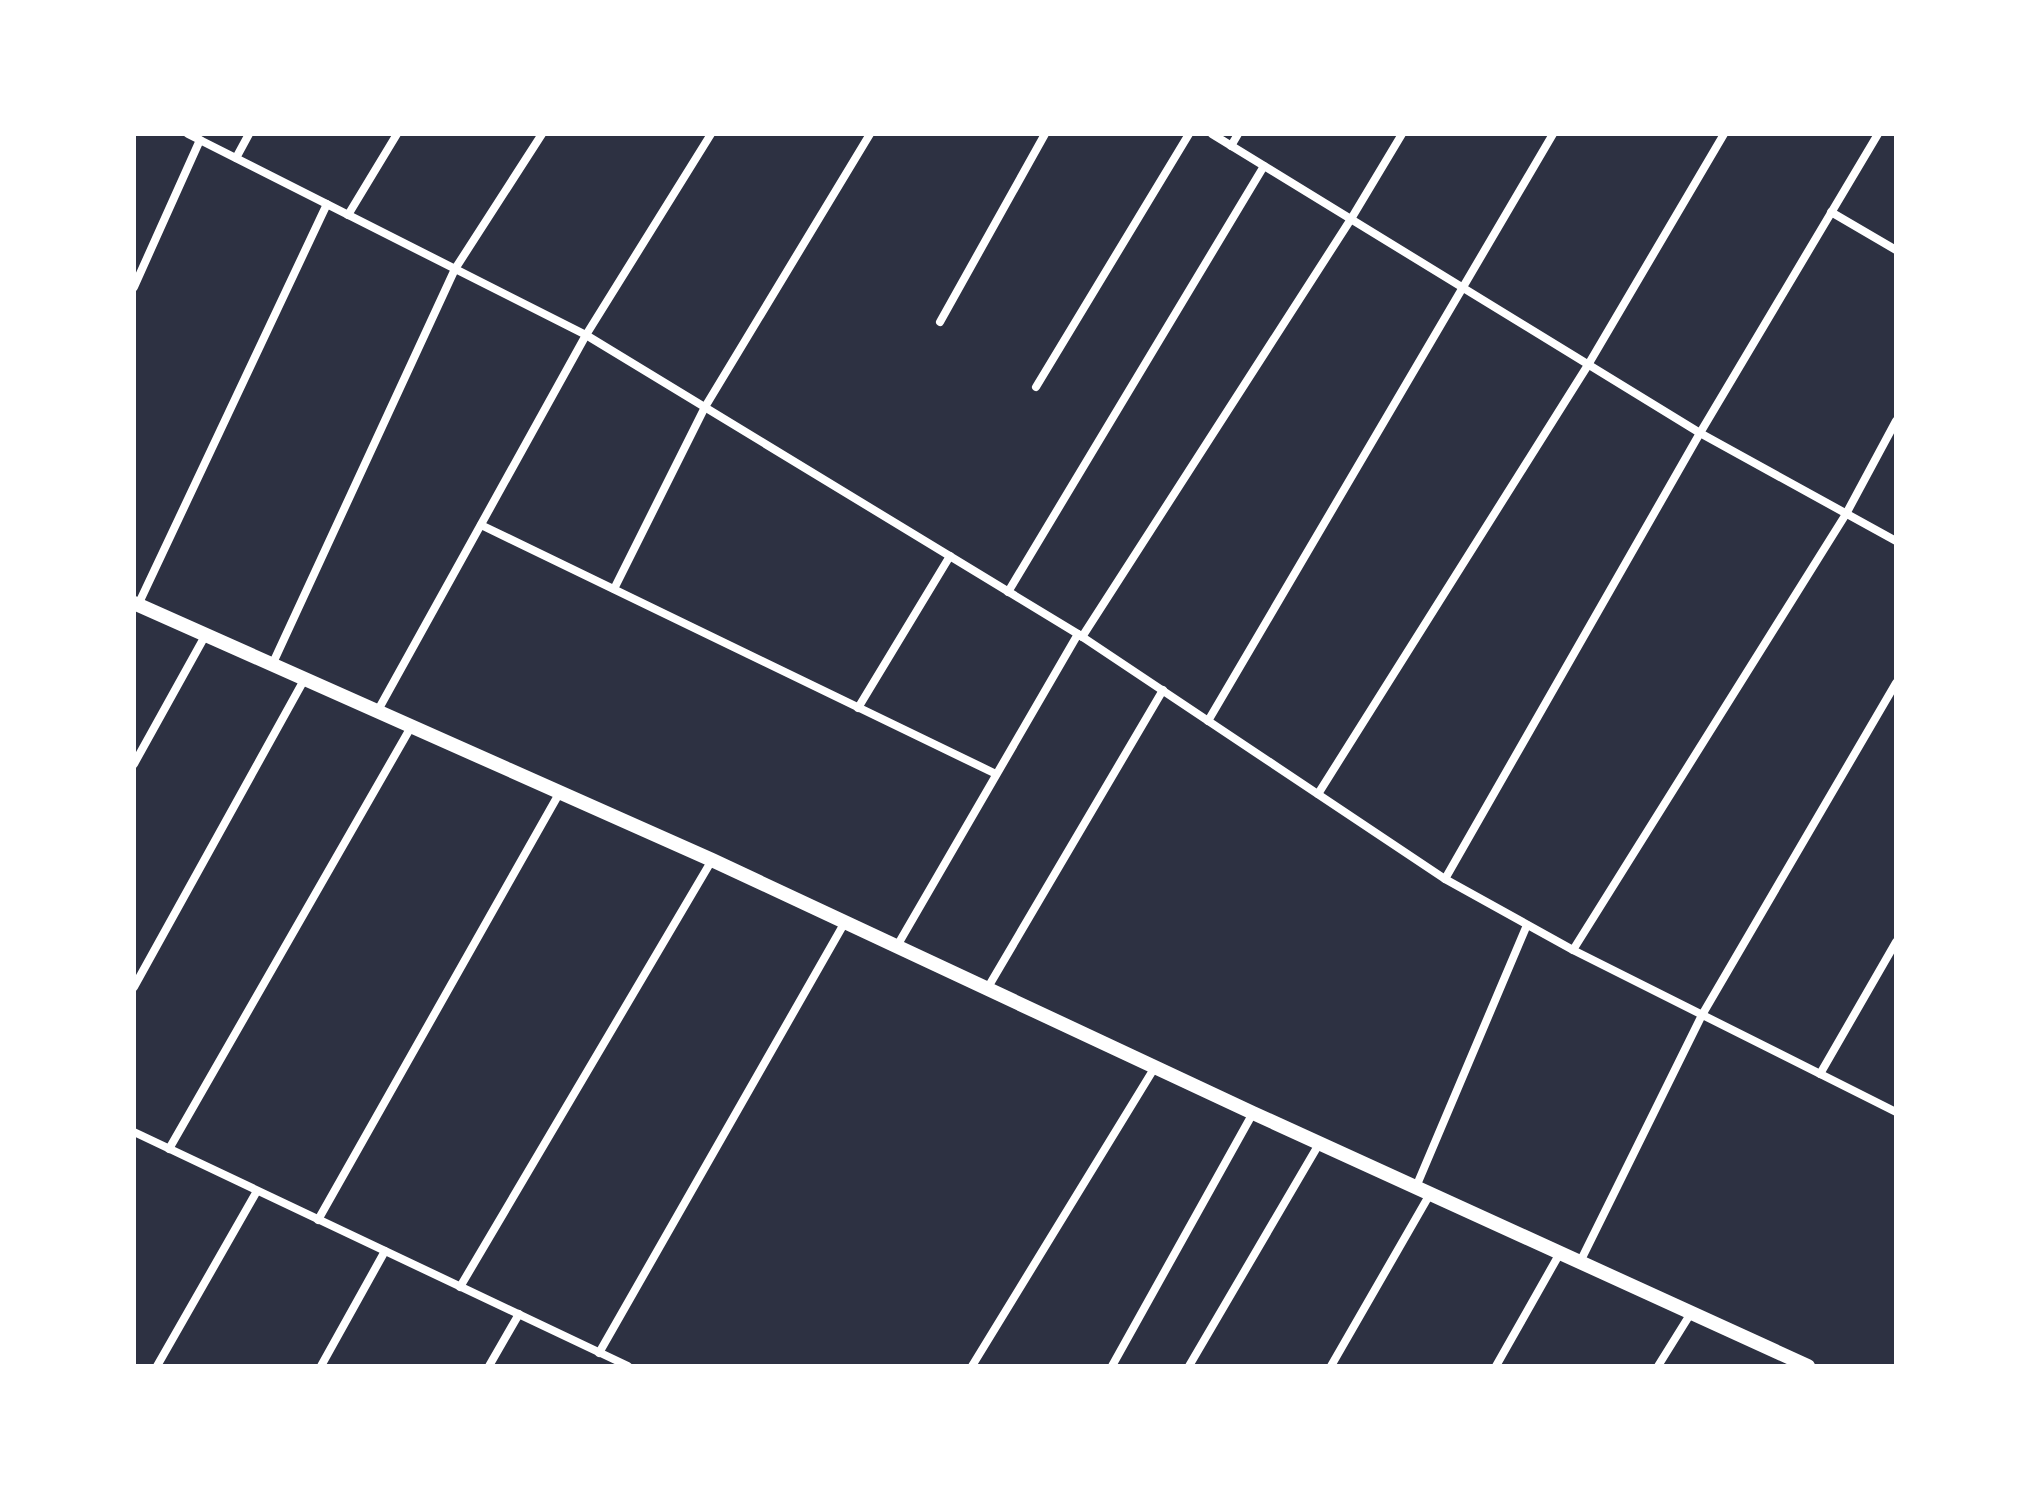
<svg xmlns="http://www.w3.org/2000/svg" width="2030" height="1500" viewBox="0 0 2030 1500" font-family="Overpass,sans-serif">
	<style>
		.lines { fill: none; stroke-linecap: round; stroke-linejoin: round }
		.minor { stroke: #fff; stroke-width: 8 }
		.tertiary { stroke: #fff; stroke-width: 14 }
	</style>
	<rect width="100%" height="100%" fill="#2d3142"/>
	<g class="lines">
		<g class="minor">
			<path d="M 188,134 L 586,335 L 1078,634 L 1445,879 L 1573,950 L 1896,1112"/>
			<path d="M 1212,134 L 1700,433 L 1896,541"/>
			<path d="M 1231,146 L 1238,134"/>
			<path d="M 236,158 L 249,134"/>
			<path d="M 1831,212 L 1896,250"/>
			<path d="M 348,215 L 397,134"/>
			<path d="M 134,287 L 200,140"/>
			<path d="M 940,322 L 1045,134"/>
			<path d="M 1036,387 L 1189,134"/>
			<path d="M 481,525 L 996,774"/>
			<path d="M 614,589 L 705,407 L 870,134"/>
			<path d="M 1008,592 L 1264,166"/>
			<path d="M 138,605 L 327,204"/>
			<path d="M 1082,637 L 1351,219 L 1402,134"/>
			<path d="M 272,665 L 455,269 L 542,134"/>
			<path d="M 858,708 L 950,556"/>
			<path d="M 377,712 L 586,335 L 711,134"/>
			<path d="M 1208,721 L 1553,134"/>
			<path d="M 134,764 L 205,636"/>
			<path d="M 1318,794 L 1588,365 L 1724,134"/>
			<path d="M 1445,879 L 1700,433 L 1878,134"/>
			<path d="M 897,946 L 1078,634"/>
			<path d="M 1573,950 L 1846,514 L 1896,421"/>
			<path d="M 134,987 L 304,680"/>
			<path d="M 987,989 L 1163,690"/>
			<path d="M 1820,1074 L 1896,942"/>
			<path d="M 134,1132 L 628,1366"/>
			<path d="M 169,1149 L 411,727"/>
			<path d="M 1416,1187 L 1527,925"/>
			<path d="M 318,1220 L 560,792"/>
			<path d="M 1580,1262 L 1702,1015 L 1896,683"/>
			<path d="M 460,1287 L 712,860"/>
			<path d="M 599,1353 L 845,922"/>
			<path d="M 157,1366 L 257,1191"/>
			<path d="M 321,1366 L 385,1251"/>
			<path d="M 489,1366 L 519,1314"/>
			<path d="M 972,1366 L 1155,1067"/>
			<path d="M 1112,1366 L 1253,1113"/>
			<path d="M 1189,1366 L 1319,1144"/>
			<path d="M 1331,1366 L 1430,1194"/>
			<path d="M 1496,1366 L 1560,1253"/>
			<path d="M 1658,1366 L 1691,1313"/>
		</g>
		<path class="tertiary" d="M 134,603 L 712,860 L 1253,1113 L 1808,1366"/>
	</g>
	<rect width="2030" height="1500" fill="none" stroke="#ffffff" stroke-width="272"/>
</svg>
